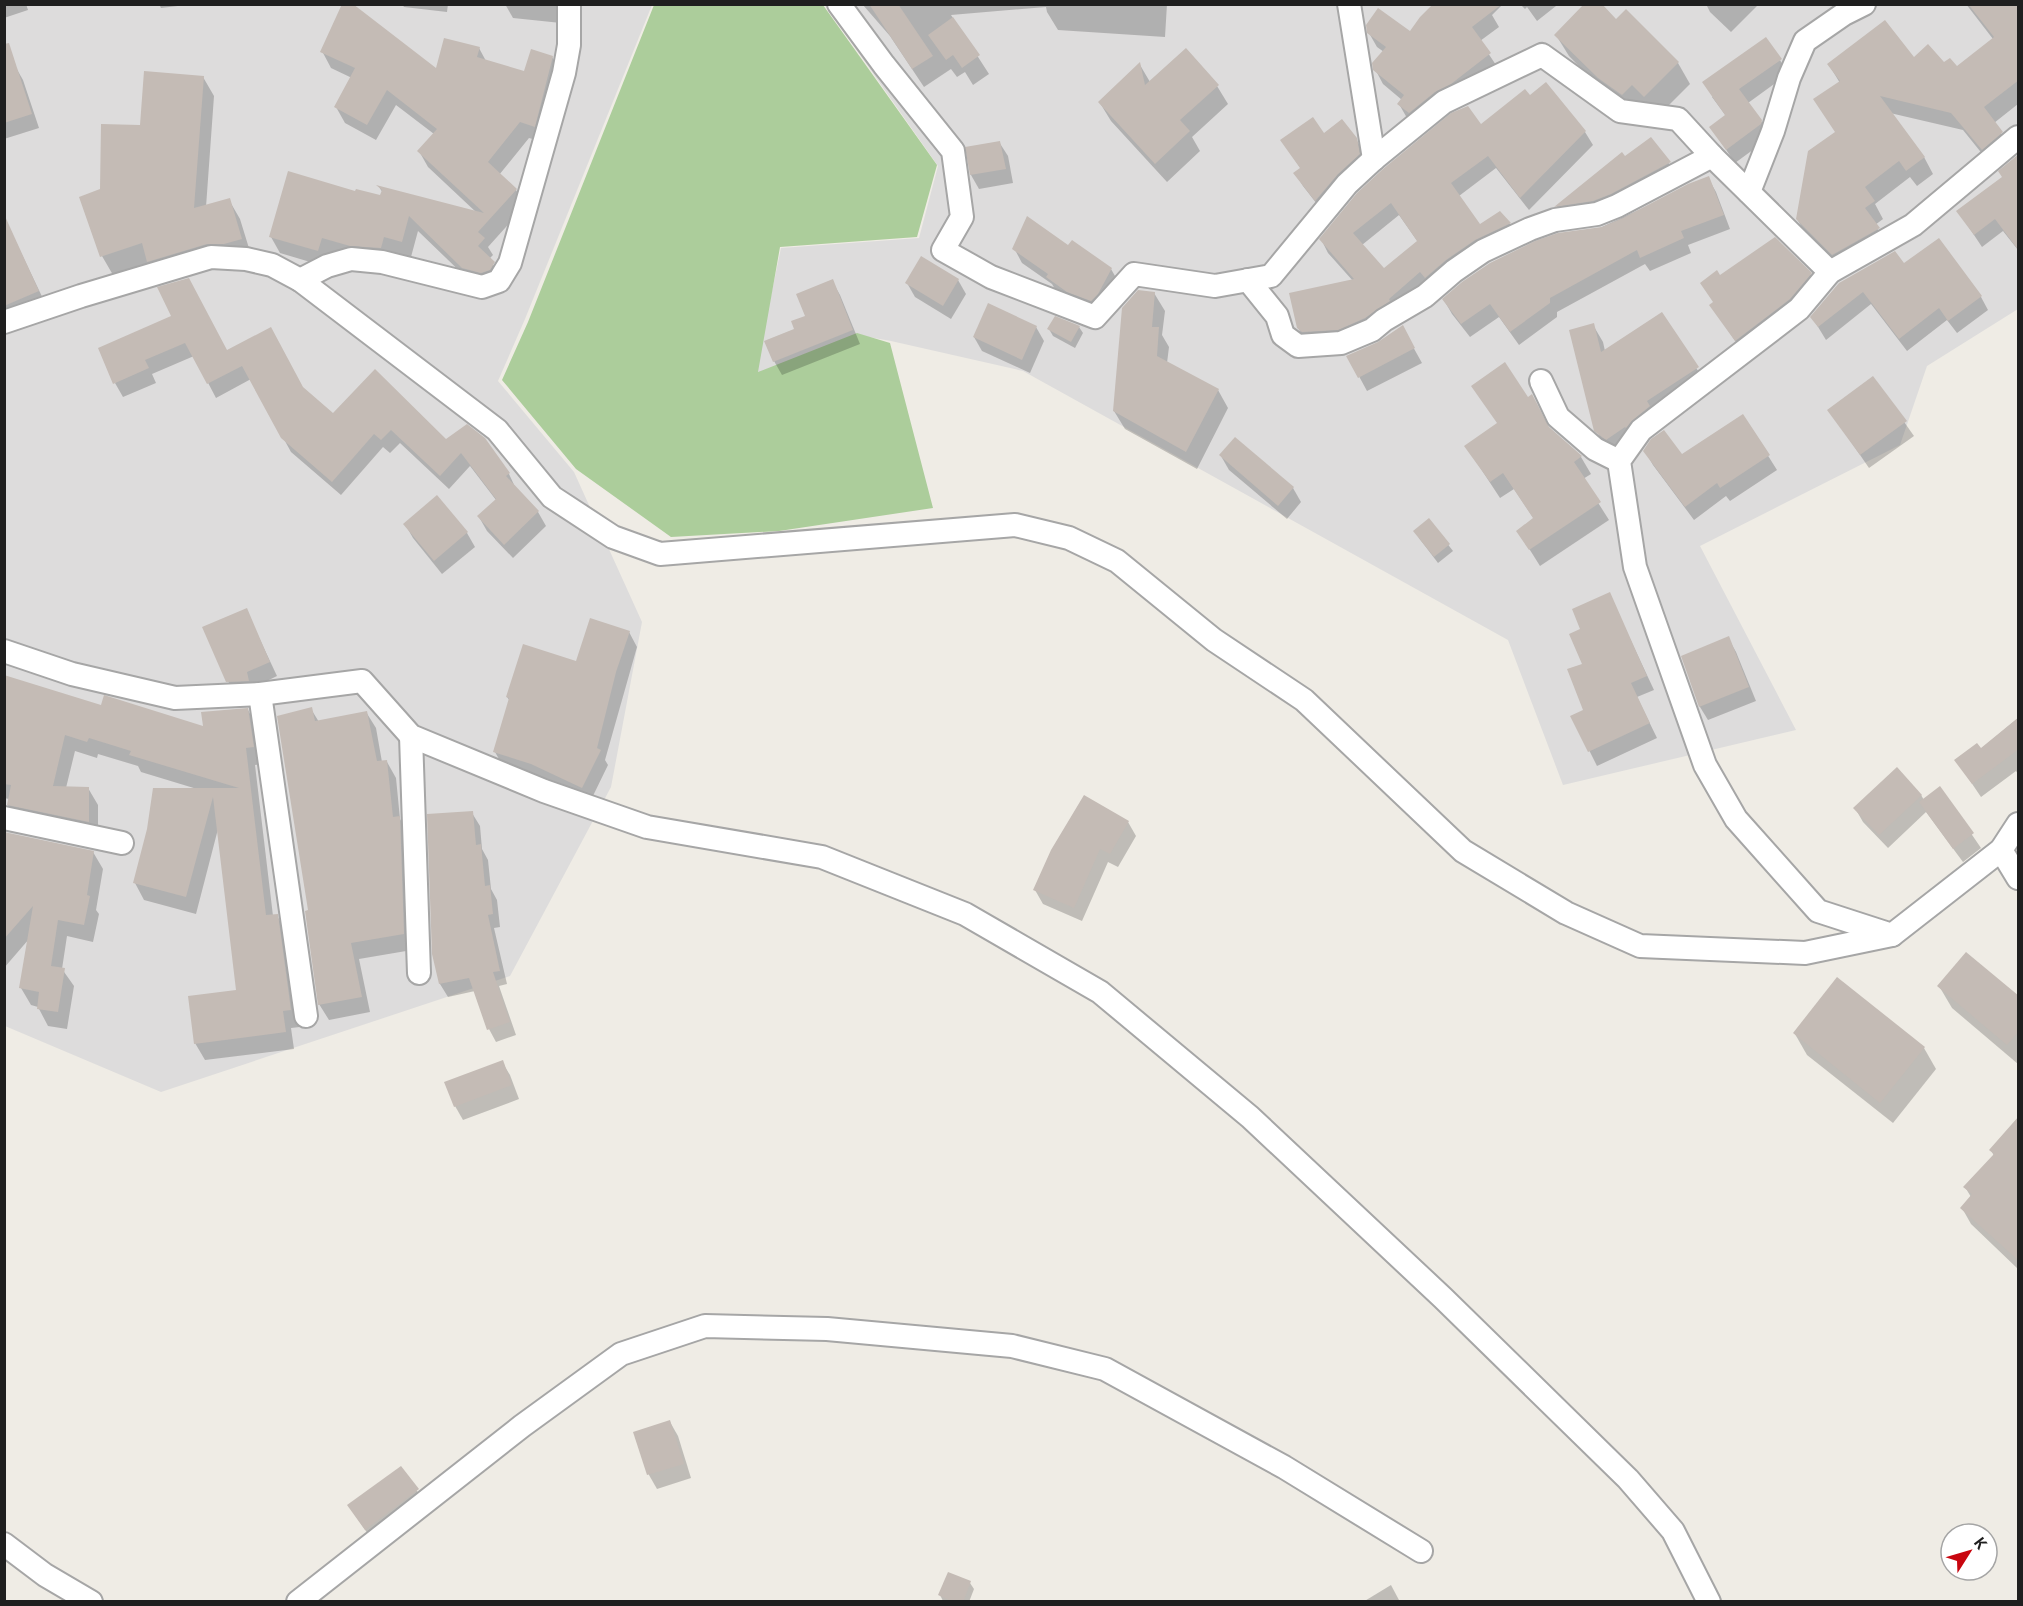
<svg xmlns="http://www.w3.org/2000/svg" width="2023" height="1606" viewBox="0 0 2023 1606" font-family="'PT Sans',sans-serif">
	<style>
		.residential { fill: #dddcdc }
		.forest { fill: #accd9b }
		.shadow { fill: #0003; fill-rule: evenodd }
		.building { fill: #c4bbb5; fill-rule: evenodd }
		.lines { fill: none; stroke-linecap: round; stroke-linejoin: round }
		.minor-casing { stroke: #a6a6a6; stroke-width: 26 }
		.minor { stroke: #fff; stroke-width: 22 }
	</style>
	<rect width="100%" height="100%" fill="#efece5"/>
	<g class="residential">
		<path d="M 4,5 L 652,5 L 525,319 L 498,381 L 574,472 L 642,622 L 611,787 L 510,976 L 161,1092 L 5,1026 Z"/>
		<path d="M 825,5 L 2018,5 L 2018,309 L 1927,366 L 1900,445 L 1700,546 L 1796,730 L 1563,785 L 1508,640 L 1023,371 L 891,341 L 857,335 L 754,377 L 781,248 L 919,238 L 938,166 Z"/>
	</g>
	<path class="forest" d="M 654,5 L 823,5 L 937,165 L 917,237 L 780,247 L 758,372 L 857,333 L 890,343 L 933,508 L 779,531 L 671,537 L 576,469 L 502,380 L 528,322 Z"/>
	<g class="shadow">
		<path d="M 4,4 L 26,4 L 28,10 L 4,18 Z"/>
		<path d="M 159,4 L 186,4 L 186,5 L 161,8 Z"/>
		<path d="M 402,4 L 448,4 L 447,12 L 404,7 Z"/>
		<path d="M 505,4 L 563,4 L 561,23 L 513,18 Z"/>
		<path d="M 860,4 L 1167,4 L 1165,37 L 1058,30 L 1047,12 L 1046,7 L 951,15 L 989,74 L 973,85 L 965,72 L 957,77 L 951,69 L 924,87 L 890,36 L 863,5 L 861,6 Z"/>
		<path d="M 1435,4 L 1503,4 L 1492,15 L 1499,27 L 1480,41 L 1498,68 L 1407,118 L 1399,104 L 1402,100 L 1383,84 L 1375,69 L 1384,52 L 1377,47 L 1369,33 L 1410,33 Z"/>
		<path d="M 1520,4 L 1556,4 L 1556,6 L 1537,21 L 1527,7 L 1525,9 Z"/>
		<path d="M 1706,4 L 1759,4 L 1731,32 L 1710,12 Z"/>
		<path d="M 1966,4 L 2018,6 L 2018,104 L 1994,123 L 2012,149 L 1992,166 L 1963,130 L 1890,113 L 1924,157 L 1933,174 L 1917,186 L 1910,177 L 1875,204 L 1883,219 L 1875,225 L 1888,246 L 1843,271 L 1807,236 L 1797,219 L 1836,133 L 1840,83 L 1829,65 L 1913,60 L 1957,68 L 1993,39 Z"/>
		<path d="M 1616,21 L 1678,63 L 1690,84 L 1657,117 L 1612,100 L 1569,56 L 1556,35 Z"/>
		<path d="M 479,48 L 486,61 L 525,73 L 552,57 L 562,73 L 543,142 L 529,138 L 499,175 L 516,190 L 525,206 L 488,247 L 493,255 L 489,259 L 503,279 L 473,284 L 418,231 L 411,257 L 393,253 L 390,264 L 327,267 L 280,253 L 271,237 L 356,193 L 381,197 L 383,193 L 379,187 L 477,213 L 428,167 L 419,151 L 434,134 L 396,105 L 376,140 L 345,123 L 336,107 L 352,78 L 331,68 L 322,51 L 437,71 Z"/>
		<path d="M 1780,60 L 1788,74 L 1748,103 L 1761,121 L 1769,135 L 1769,138 L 1735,163 L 1711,127 L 1726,116 L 1712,97 Z"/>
		<path d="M 1140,65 L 1150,82 L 1217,86 L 1228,104 L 1192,137 L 1200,151 L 1167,182 L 1111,121 L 1100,103 Z"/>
		<path d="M 15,66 L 23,80 L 39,128 L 4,139 L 4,70 Z"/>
		<path d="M 203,77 L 214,96 L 206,207 L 229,200 L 240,219 L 252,258 L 160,280 L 149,263 L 113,275 L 102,256 L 101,191 Z"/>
		<path d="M 1546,84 L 1585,132 L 1593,145 L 1529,210 L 1496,168 L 1459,196 L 1480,226 L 1500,213 L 1510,224 L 1517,236 L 1372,331 L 1306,341 L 1298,328 L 1353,281 L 1328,253 L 1321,239 L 1481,126 L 1530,97 ZM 1399,215 L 1418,242 L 1384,270 L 1362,245 Z"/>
		<path d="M 1324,135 L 1356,139 L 1364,153 L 1324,213 L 1303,186 L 1295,173 L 1301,169 L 1282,140 Z"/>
		<path d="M 1651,139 L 1675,172 L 1561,216 L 1556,207 L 1622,154 L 1625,158 Z"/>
		<path d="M 999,142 L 1008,156 L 1013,183 L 979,189 L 971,175 L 967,148 Z"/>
		<path d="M 2018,156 L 2018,250 L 2003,231 L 1982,247 L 1958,211 L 2004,178 Z"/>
		<path d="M 1708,178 L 1716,192 L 1730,229 L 1688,245 L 1691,253 L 1650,271 L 1645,264 L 1557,312 L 1557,317 L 1519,345 L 1499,317 L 1470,337 L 1452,314 L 1444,300 Z"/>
		<path d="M 4,217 L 47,307 L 4,326 Z"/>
		<path d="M 1069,247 L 1111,269 L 1119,283 L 1099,314 L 1056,291 L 1052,284 L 1022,263 L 1014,248 Z"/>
		<path d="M 1904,265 L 1981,297 L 1988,310 L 1957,333 L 1947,320 L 1907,351 L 1871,304 L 1826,340 L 1812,317 Z"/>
		<path d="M 1810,274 L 1819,288 L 1744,354 L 1711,305 L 1714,303 L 1720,277 Z"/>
		<path d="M 958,280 L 966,294 L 951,319 L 915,297 L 907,283 Z"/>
		<path d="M 832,281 L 840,295 L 860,344 L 782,375 L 774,361 Z"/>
		<path d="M 1154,293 L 1165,311 L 1162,335 L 1169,347 L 1167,363 L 1218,390 L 1228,408 L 1197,469 L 1125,429 L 1114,411 Z"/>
		<path d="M 1662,314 L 1707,385 L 1617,456 L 1606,448 L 1596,430 L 1593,325 L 1603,342 L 1605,351 Z"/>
		<path d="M 173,317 L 227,352 L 303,388 L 333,415 L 446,441 L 509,474 L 516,489 L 538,512 L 546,526 L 513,558 L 487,531 L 479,517 L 496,500 L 470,466 L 449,489 L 400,443 L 390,453 L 383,447 L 341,495 L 291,452 L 251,379 L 216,398 L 194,356 L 152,374 L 156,383 L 123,397 L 115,383 Z"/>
		<path d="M 1036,327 L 1044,341 L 1030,373 L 982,351 L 974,337 Z"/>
		<path d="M 1079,327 L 1083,333 L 1075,348 L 1053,336 L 1049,329 Z"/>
		<path d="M 1402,327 L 1422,363 L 1367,391 L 1348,356 L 1378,344 Z"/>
		<path d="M 1873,378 L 1914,436 L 1869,468 L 1829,410 Z"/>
		<path d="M 1743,416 L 1777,470 L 1730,501 L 1726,496 L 1694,520 L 1653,465 L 1645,451 L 1682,456 Z"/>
		<path d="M 1550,430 L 1581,457 L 1591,474 L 1583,479 L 1609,520 L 1540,566 L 1518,531 L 1534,519 L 1514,489 L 1500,498 L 1466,446 Z"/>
		<path d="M 1236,439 L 1293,488 L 1301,502 L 1287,519 L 1229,470 L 1221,456 Z"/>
		<path d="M 1429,520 L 1453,551 L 1438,563 L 1419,538 Z"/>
		<path d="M 405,524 L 467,533 L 475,547 L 442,574 L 413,538 Z"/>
		<path d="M 1609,594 L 1654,690 L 1637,697 L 1657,738 L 1597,766 L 1572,716 L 1584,711 L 1582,630 Z"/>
		<path d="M 246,610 L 277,676 L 236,696 L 228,681 Z"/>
		<path d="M 629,632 L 637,647 L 605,760 L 608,765 L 590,802 L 503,766 L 495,752 L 510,701 L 507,697 L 577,663 Z"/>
		<path d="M 1728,638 L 1736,652 L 1756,701 L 1708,720 L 1700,707 L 1683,657 Z"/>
		<path d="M 4,677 L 102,707 L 205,728 L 248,710 L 257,727 L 263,764 L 255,765 L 273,916 L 277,916 L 287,933 L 300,1027 L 291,1028 L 294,1049 L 205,1060 L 195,1043 L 238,991 L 218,829 L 196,914 L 144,900 L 135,883 L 197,789 L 141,772 L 138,766 L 98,754 L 97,758 L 75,751 L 66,788 L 88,788 L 98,805 L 98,838 L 18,822 L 8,805 L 9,799 L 4,798 Z"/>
		<path d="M 311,709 L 319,722 L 366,712 L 376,728 L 382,762 L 387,762 L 396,778 L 400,819 L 408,834 L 412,950 L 359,959 L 370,1012 L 329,1020 L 319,1004 L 310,912 Z"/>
		<path d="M 2018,718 L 2018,774 L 2016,771 L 1981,797 L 1956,760 L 1980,750 Z"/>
		<path d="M 1940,788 L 1981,848 L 1963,862 L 1926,812 L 1888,848 L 1863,822 L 1855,808 L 1921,795 L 1924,800 Z"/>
		<path d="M 472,813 L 480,826 L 482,849 L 488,860 L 491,889 L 497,900 L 500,927 L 494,928 L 507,984 L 499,986 L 516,1035 L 496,1042 L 489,1029 L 475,991 L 448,997 L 440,984 L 433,954 Z"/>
		<path d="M 1128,822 L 1136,836 L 1118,867 L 1108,862 L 1082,921 L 1043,904 L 1035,890 Z"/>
		<path d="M 4,833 L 93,852 L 103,869 L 96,910 L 99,914 L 93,942 L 67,936 L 62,969 L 74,986 L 67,1029 L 48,1026 L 38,1007 L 31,1005 L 21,988 L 29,939 L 4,968 Z"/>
		<path d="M 1939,986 L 2018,998 L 2018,1064 L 1952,1008 Z"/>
		<path d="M 1795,1034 L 1924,1048 L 1936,1069 L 1893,1123 L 1807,1055 Z"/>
		<path d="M 502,1062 L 510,1075 L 519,1099 L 463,1120 L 455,1106 Z"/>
		<path d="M 2018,1119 L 2018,1269 L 1971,1224 L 1962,1208 L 1971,1197 L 1965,1187 L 1994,1156 L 1991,1150 Z"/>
		<path d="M 670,1422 L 678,1436 L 691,1478 L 657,1489 L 649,1475 L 635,1433 Z"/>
		<path d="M 401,1468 L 426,1504 L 374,1543 L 349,1506 Z"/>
		<path d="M 970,1583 L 974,1589 L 969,1602 L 943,1601 L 940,1595 Z"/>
		<path d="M 1391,1585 L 1400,1602 L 1363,1602 Z"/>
	</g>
	<g class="building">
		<path d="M 342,4 L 353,4 L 436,68 L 444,38 L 480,47 L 477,57 L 524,71 L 531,49 L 553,56 L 535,127 L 520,122 L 488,162 L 517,189 L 478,232 L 485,238 L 478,246 L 495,262 L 490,270 L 481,273 L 462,268 L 409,216 L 402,242 L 384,237 L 381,248 L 350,246 L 322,238 L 318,251 L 269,237 L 288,171 L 355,191 L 356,189 L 380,195 L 382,190 L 376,185 L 484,213 L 417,151 L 437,129 L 387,90 L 367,125 L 334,107 L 355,68 L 320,52 Z"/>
		<path d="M 869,4 L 898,4 L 933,56 L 912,69 Z"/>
		<path d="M 1433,4 L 1502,4 L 1472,27 L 1491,53 L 1451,84 L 1435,92 L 1409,113 L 1397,104 L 1404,95 L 1373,70 L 1372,63 L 1386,47 L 1367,33 L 1366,25 L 1378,8 L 1410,31 L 1420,17 Z"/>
		<path d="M 1584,4 L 1602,4 L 1616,19 L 1626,9 L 1679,62 L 1644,97 L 1632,85 L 1622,95 L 1598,78 L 1554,35 Z"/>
		<path d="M 1968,4 L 2019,4 L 2019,80 L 1984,107 L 2003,132 L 1982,150 L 1951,113 L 1880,96 L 1925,157 L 1906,171 L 1899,161 L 1865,187 L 1875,201 L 1865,208 L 1880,228 L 1832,255 L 1796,219 L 1808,151 L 1835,132 L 1813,99 L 1840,81 L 1827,64 L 1885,20 L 1914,57 L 1928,44 L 1944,62 L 1950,58 L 1957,66 L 1994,37 Z"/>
		<path d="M 953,17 L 980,55 L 962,68 L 953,55 L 946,60 L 928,35 Z"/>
		<path d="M 1766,37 L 1782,59 L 1739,89 L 1762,120 L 1761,124 L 1726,150 L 1709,127 L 1725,115 L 1702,82 Z"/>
		<path d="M 9,43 L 32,114 L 4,123 L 4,44 Z"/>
		<path d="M 1186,48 L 1219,85 L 1180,120 L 1190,131 L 1155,164 L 1098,102 L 1140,62 L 1145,85 Z"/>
		<path d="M 144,71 L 204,76 L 194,208 L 230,198 L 242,239 L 224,244 L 207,244 L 147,262 L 142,243 L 100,257 L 79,197 L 100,189 L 101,124 L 140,125 Z"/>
		<path d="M 1546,82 L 1586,131 L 1520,198 L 1488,156 L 1451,183 L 1480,224 L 1500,211 L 1511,223 L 1475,240 L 1446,260 L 1425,278 L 1420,272 L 1389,299 L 1390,301 L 1365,318 L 1338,330 L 1302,332 L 1297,328 L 1289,293 L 1354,279 L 1319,239 L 1357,193 L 1383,169 L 1451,113 L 1468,106 L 1481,124 L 1525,89 L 1530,95 ZM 1391,203 L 1417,241 L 1384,268 L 1353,233 Z"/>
		<path d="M 1313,117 L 1324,133 L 1342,119 L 1357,138 L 1360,154 L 1338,174 L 1315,201 L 1293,173 L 1300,168 L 1280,140 Z"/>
		<path d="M 1651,137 L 1671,162 L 1611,194 L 1593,201 L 1554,207 L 1622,152 L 1625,156 Z"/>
		<path d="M 1000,141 L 1006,169 L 970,175 L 965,147 Z"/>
		<path d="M 2019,154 L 2019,251 L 1995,219 L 1974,235 L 1956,211 L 2002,177 L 1998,171 Z"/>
		<path d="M 1709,176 L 1724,215 L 1681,231 L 1684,238 L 1640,258 L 1637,250 L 1550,298 L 1550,303 L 1510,332 L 1490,304 L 1461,324 L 1442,299 L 1462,282 L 1490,263 L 1535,241 L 1558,233 L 1602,227 L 1623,218 L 1688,184 Z"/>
		<path d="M 4,214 L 39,291 L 4,306 Z"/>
		<path d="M 1027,216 L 1068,245 L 1072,240 L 1112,268 L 1098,294 L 1091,301 L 1067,292 L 1046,277 L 1048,274 L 1012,249 Z"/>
		<path d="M 1775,237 L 1812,273 L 1790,299 L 1735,341 L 1709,305 L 1713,302 L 1700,283 L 1717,270 L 1720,275 Z"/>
		<path d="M 1939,238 L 1982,296 L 1948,321 L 1939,308 L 1899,339 L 1863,292 L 1818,327 L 1810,317 L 1839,283 L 1895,251 L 1904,263 Z"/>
		<path d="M 921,256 L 959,279 L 943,306 L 905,283 Z"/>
		<path d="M 189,278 L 227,350 L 271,327 L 303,387 L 333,413 L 375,369 L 446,439 L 467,424 L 485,438 L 510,473 L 506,476 L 539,511 L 504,545 L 477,516 L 496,499 L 461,453 L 440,476 L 391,430 L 381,440 L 374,434 L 332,482 L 281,438 L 242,366 L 207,384 L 185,343 L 145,360 L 149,368 L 113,384 L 98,348 L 171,316 L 157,287 Z"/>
		<path d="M 833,279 L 853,330 L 773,362 L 764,341 L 794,329 L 791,321 L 805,316 L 796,294 Z"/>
		<path d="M 1138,290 L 1155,292 L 1152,327 L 1159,327 L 1157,356 L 1219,389 L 1186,452 L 1113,411 L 1122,308 Z"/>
		<path d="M 988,303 L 1037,326 L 1022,360 L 973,337 Z"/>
		<path d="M 1662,312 L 1699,367 L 1647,401 L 1650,406 L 1633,420 L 1626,428 L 1625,427 L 1606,440 L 1594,431 L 1569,330 L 1594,323 L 1601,352 Z"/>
		<path d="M 1055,316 L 1080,326 L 1071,342 L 1047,329 Z"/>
		<path d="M 1403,325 L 1415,348 L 1358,378 L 1346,356 L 1378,342 Z"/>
		<path d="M 1505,362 L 1528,397 L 1532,394 L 1549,427 L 1582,456 L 1574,462 L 1601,502 L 1529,550 L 1516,531 L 1533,518 L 1503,473 L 1490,482 L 1464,446 L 1497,423 L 1471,386 Z"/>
		<path d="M 1873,376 L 1907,421 L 1860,455 L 1827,410 Z"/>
		<path d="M 1743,414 L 1770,455 L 1720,488 L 1717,483 L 1685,507 L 1643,451 L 1651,439 L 1664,430 L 1682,454 Z"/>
		<path d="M 1235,437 L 1294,487 L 1278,506 L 1219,455 Z"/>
		<path d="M 437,495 L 468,532 L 434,561 L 403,524 Z"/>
		<path d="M 1429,518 L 1450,544 L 1434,557 L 1413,531 Z"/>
		<path d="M 1610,592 L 1647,676 L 1631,683 L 1650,723 L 1588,752 L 1570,716 L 1583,710 L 1567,669 L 1582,664 L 1569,634 L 1580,629 L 1572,609 Z"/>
		<path d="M 247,608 L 270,662 L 247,672 L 249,681 L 226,682 L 202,627 Z"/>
		<path d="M 590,618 L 630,631 L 616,672 L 597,748 L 601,750 L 582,788 L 531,764 L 493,752 L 509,698 L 506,697 L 523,644 L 576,661 Z"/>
		<path d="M 1729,636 L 1749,687 L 1699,707 L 1681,656 Z"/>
		<path d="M 4,675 L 101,705 L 104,695 L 203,726 L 201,712 L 248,708 L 254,747 L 246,748 L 266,915 L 278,914 L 291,1010 L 283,1011 L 286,1032 L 194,1044 L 188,996 L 236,990 L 213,797 L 186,897 L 133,883 L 147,829 L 153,788 L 239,788 L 129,755 L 131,751 L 89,738 L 87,742 L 65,735 L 53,786 L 89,787 L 89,822 L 7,805 L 11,785 L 4,784 Z"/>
		<path d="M 312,707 L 315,721 L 367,711 L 377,761 L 387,760 L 393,817 L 400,816 L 404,934 L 351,943 L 362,997 L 318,1005 L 305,911 L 308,910 L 277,716 Z"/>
		<path d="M 2019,717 L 2019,749 L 1972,784 L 1954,760 L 1977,743 L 1981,748 Z"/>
		<path d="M 1897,767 L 1922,795 L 1879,835 L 1853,808 Z"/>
		<path d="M 1940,786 L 1974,833 L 1953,849 L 1919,802 Z"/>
		<path d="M 1084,795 L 1129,821 L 1110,854 L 1100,849 L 1074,908 L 1033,890 L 1051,850 Z"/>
		<path d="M 473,811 L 476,845 L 481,844 L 485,886 L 490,885 L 493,914 L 488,915 L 500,971 L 493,972 L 510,1022 L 487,1030 L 469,978 L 439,984 L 432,954 L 427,814 Z"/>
		<path d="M 4,832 L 94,851 L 87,895 L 90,896 L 84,925 L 58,920 L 51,966 L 65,968 L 58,1012 L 37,1009 L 39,992 L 19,988 L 33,906 L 4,939 Z"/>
		<path d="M 1966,952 L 2019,996 L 2019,1031 L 2007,1045 L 1937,986 Z"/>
		<path d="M 1837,977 L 1925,1047 L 1880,1103 L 1793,1033 Z"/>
		<path d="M 503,1060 L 512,1085 L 454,1107 L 444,1082 Z"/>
		<path d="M 2019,1116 L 2019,1261 L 1960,1208 L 1972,1194 L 1963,1187 L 1994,1154 L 1989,1150 Z"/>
		<path d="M 670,1420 L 684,1464 L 647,1475 L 633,1432 Z"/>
		<path d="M 401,1466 L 419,1489 L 365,1530 L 347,1505 Z"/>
		<path d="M 948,1572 L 971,1581 L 963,1602 L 953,1602 L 938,1595 Z"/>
	</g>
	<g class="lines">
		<g class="minor-casing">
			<g id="minor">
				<path d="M 839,4 L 884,65 L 953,151 L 962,217 L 943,250 L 991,277 L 1095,317 L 1134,274 L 1215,286 L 1271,276 L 1347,184 L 1374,159 L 1444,102 L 1542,55 L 1620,111 L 1678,119 L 1712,156 L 1830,272"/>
				<path d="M 1349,4 L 1374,159"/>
				<path d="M 2018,137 L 1913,225 L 1830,272 L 1799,309 L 1641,430 L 1619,461 L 1635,567 L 1705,765 L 1736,819 L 1818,911 L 1892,935 L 2001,850 L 2018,824"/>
				<path d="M 1749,192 L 1773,131 L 1789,78 L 1805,41 L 1844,14 L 1864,4"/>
				<path d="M 300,280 L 327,266 L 351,259 L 382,262 L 482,287 L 499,281 L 510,263 L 564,73 L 569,45 L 569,4"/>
				<path d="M 1248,280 L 1277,316 L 1283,335 L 1298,346 L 1341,343 L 1372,330 L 1384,320 L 1425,296 L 1454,271 L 1483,251 L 1530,229 L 1555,220 L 1597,214 L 1617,206 L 1712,156"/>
				<path d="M 4,322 L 81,296 L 211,257 L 246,259 L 272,265 L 300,280 L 497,430 L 552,497 L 613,537 L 660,554 L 1015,525 L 1069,538 L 1117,561 L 1214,640 L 1304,700 L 1463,851 L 1566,913 L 1640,946 L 1805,953 L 1892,935"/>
				<path d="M 1541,381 L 1558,417 L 1595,449 L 1619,461"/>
				<path d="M 4,651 L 72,674 L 175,698 L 260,694 L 362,681 L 411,736 L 544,791 L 647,827 L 822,857 L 965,914 L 1100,992 L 1250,1117 L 1443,1298 L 1628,1479 L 1673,1531 L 1709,1602"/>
				<path d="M 260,694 L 306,1016"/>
				<path d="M 411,736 L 419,973"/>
				<path d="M 4,818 L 122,843"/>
				<path d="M 2001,850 L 2018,878"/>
				<path d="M 4,1544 L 45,1575 L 91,1602"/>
				<path d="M 298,1602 L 522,1426 L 621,1354 L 705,1326 L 827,1329 L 1012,1346 L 1105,1369 L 1284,1467 L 1421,1551"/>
			</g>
		</g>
		<use href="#minor" class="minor"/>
	</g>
	<rect width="2023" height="1606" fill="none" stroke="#1f1f1f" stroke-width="12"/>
	<g transform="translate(1969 1552) rotate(53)"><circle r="28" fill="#ffffff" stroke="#a5a5a5" stroke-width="1.5"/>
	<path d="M0-4.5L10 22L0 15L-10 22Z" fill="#c8060f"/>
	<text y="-9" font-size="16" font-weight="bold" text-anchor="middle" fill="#1f1f1f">K</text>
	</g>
</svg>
